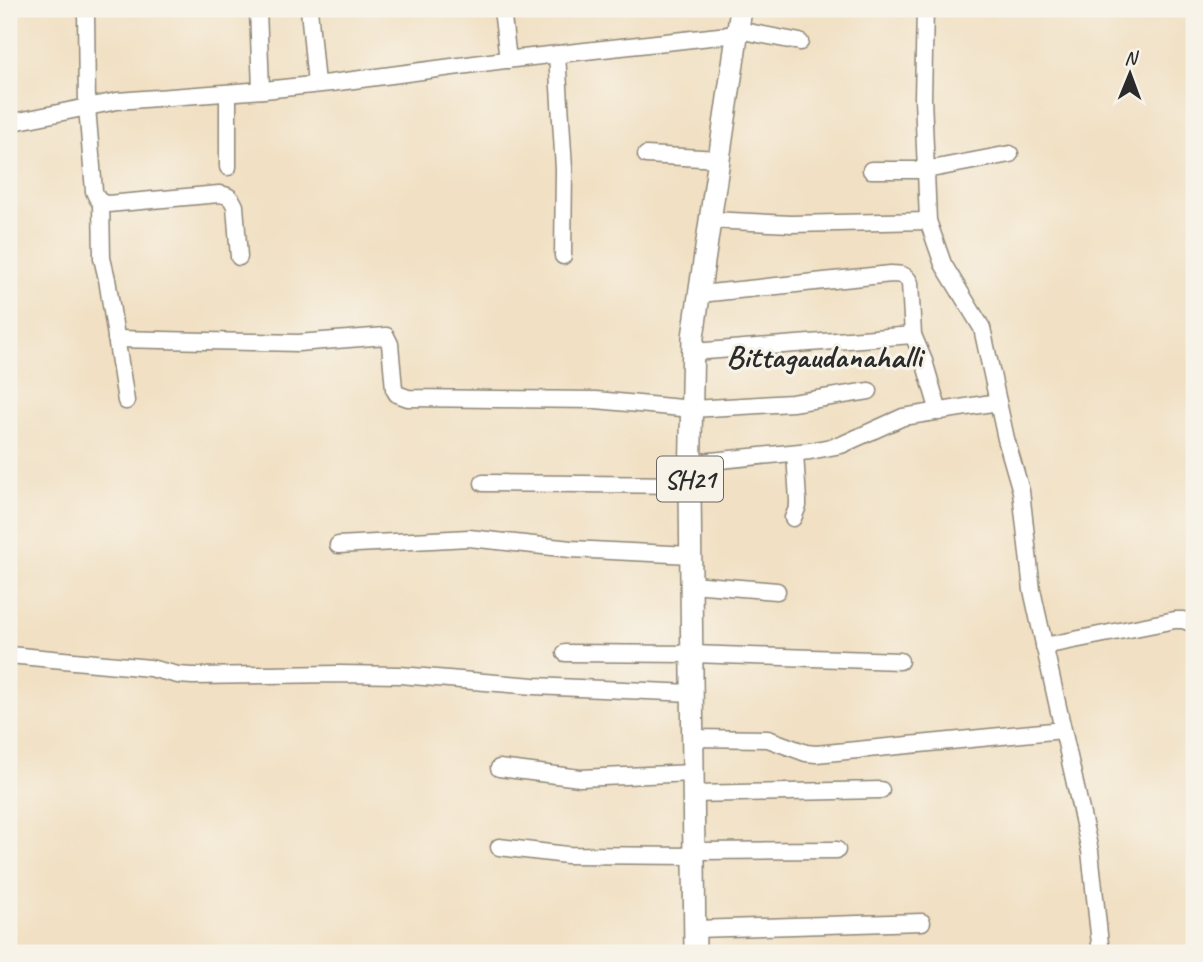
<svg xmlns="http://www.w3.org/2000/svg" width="1203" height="962" viewBox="0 0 1203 962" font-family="Caveat,sans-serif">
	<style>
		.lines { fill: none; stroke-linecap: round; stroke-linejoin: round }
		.minor-casing { stroke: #8e8677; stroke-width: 19 }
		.major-casing { stroke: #8e8677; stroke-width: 24 }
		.minor { stroke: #fff; stroke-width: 16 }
		.major { stroke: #fff; stroke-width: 21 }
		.labels { text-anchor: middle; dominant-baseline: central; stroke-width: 6; stroke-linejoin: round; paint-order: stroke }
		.shield { fill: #f7f3e8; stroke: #686764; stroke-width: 2 }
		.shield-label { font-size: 26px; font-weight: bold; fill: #2b2b2b }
		.quarter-label { font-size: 32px; font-weight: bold; fill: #2b2b2b; stroke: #f7f3e8 }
	</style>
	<rect width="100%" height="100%" fill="#f7f3e8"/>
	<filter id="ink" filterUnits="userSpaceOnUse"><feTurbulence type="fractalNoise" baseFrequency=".0143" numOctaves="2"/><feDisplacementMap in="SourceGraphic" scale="14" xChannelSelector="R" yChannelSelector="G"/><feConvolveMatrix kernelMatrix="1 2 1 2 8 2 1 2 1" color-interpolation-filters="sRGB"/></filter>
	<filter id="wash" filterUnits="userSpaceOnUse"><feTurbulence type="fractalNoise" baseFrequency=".00686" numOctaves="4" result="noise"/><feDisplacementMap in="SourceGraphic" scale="28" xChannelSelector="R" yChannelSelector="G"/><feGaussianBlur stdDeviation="1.57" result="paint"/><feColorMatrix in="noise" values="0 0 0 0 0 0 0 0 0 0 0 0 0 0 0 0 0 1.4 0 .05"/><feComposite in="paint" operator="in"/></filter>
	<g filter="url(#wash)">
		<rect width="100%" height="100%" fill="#f1e0c3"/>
	</g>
	<g filter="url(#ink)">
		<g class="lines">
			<g class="minor-casing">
				<g id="minor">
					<path d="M 86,9 L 87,107 L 94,191 C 97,199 99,203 108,204 L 219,194 C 228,195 231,197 235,206 L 239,257"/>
					<path d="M 258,9 L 261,90"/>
					<path d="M 309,9 L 316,84"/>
					<path d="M 502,9 L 508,60"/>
					<path d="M 925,9 L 923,98 L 928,221 L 943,264 L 982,328 L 1006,439 L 1021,491 L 1032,590 L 1090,851 L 1101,953"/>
					<path d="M 738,30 L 800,42"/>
					<path d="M 557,54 L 564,169 L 563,256"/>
					<path d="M 228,93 L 228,167"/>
					<path d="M 9,123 L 117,101 L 264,90 L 331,83 L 505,60 L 737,34"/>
					<path d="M 646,155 L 720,159"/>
					<path d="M 871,170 L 926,170 L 1010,154"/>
					<path d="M 101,203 L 102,258 L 107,279 L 126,401"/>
					<path d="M 711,220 L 791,224 L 928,221"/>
					<path d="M 700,294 L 891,274 C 900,274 906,274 910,283 L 913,335 L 924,361 L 939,412"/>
					<path d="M 116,339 L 298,343 L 386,336 L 390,344 L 394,389 L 397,394 L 408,398 L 596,400 L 692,409 L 792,403 L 869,391"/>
					<path d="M 693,352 L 913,335"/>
					<path d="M 691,463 L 810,451 L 841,445 L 903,417 L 998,402"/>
					<path d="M 483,483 L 690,485"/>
					<path d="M 793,518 L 798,506 L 798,501 L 795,453"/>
					<path d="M 338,545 L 469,538 L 571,549 L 691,555"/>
					<path d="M 691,584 L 777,591"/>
					<path d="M 1044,646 L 1175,620 L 1183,620 L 1194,624"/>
					<path d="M 565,653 L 692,654 L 900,661"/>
					<path d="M 9,655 L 150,668 L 178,675 L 193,676 L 340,674 L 400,675 L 534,686 L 692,693"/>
					<path d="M 693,738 L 768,739 L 806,753 L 816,754 L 1063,730"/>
					<path d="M 499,768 L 580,778 L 693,773"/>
					<path d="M 694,794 L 881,790"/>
					<path d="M 499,847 L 567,855 L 694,856"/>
					<path d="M 694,851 L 837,850"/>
					<path d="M 695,929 L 922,922"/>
				</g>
			</g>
			<g class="major-casing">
				<path id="major" d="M 695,953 L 690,488 L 693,337 L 741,9"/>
			</g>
			<use href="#minor" class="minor"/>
			<use href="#major" class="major"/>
		</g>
	</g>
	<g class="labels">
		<rect class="shield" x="657" y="456.5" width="66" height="45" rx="5"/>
		<g class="shield-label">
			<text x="690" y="479">SH21</text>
		</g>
		<g class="quarter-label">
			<text x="824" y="356">Bittagaudanahalli</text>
		</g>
	</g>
	<rect width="1203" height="962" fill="none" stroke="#f7f3e8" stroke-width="35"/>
	<g transform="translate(1130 74) rotate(1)" stroke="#f7f3e8" stroke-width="5" paint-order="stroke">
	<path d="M0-5L12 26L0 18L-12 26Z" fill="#2b2b2b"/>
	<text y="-10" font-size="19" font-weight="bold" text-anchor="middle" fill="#2b2b2b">N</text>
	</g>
</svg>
